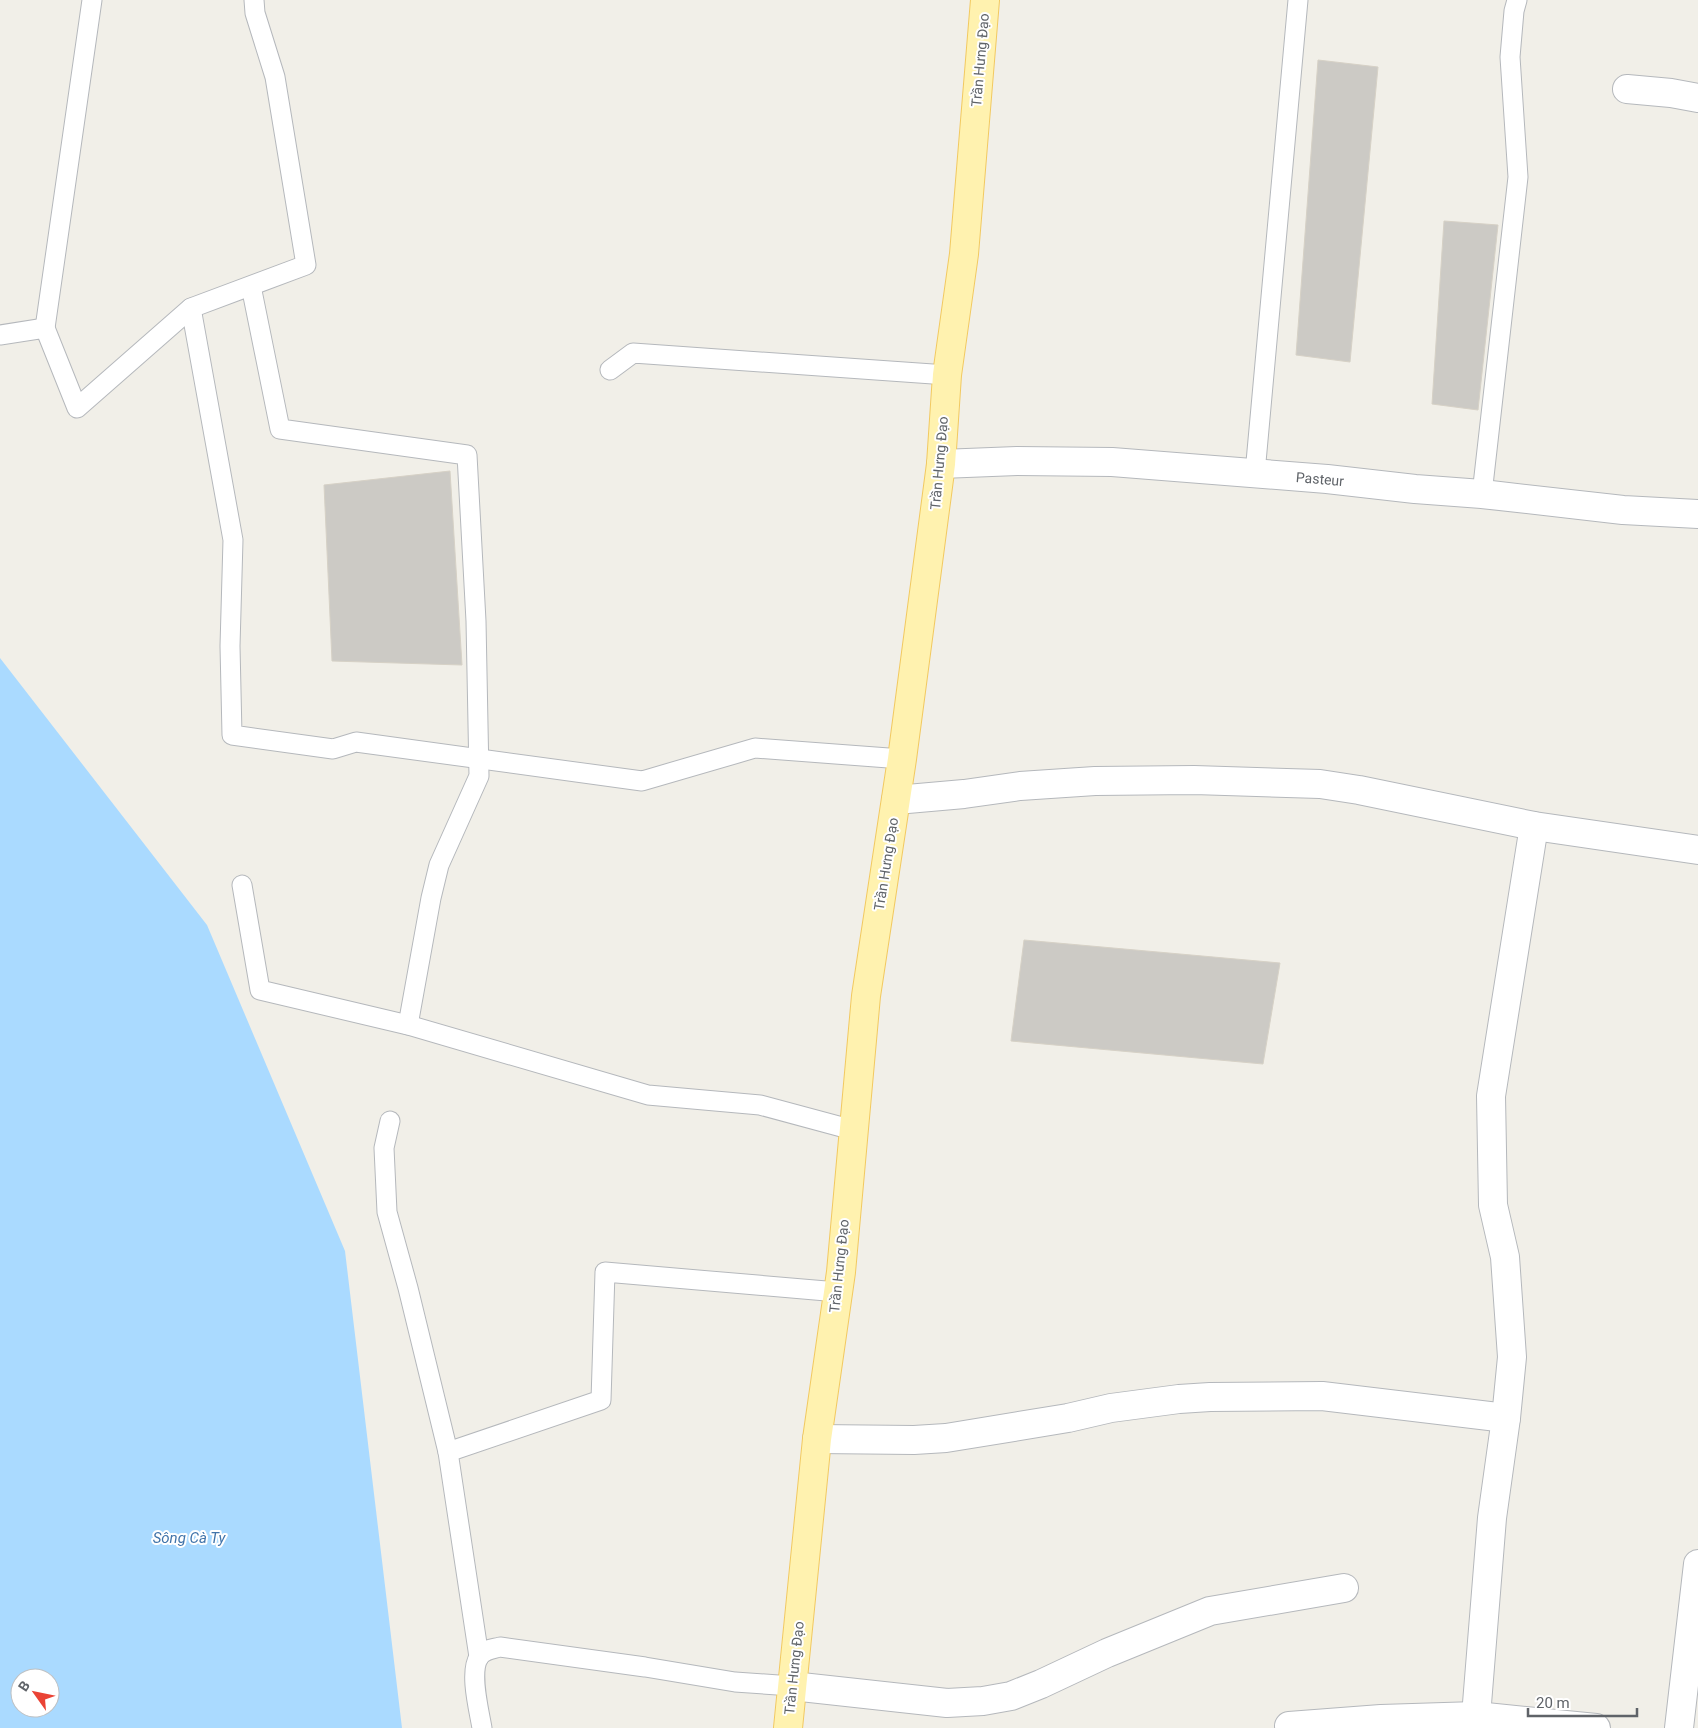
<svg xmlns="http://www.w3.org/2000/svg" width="1698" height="1728" viewBox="0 0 1698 1728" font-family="Roboto,sans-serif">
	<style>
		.water { fill: #aadaff; fill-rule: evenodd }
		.building { fill: #cccac5; stroke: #d6d1c6 }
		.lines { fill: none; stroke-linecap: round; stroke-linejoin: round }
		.service-casing { stroke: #b5b8bc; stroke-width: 21 }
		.minor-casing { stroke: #b5b8bc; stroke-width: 30 }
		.primary-casing { stroke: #f2c960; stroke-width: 30 }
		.service { stroke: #fff; stroke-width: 19 }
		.minor { stroke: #fff; stroke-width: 28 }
		.primary { stroke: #fff2af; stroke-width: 28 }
		.labels { text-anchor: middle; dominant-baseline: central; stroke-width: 4; stroke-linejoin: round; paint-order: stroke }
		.street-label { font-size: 14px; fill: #5f6368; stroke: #fff }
		.water-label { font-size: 15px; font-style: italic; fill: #4174aa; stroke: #fff }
	</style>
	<rect width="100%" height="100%" fill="#f1efe8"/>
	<path class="water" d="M 0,658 L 207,925 L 345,1251 L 402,1728 L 0,1728 ZM 20,1678 L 50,1678 L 50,1708 L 20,1708 Z"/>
	<g class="building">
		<path d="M 1318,60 L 1378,67 L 1350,362 L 1296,355 Z"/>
		<path d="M 1444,221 L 1498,225 L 1478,410 L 1432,404 Z"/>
		<path d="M 450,471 L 462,665 L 332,661 L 324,485 Z"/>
		<path d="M 1024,940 L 1280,963 L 1263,1064 L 1011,1041 Z"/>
	</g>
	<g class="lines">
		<g class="service-casing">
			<g id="service">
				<path d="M 251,286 L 280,429 L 467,455 L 476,621 L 479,776 L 439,865 L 431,898 L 408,1025"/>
				<path d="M 191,308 L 233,540 L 230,646 L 232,735 L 333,749 L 356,742 L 642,781 L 755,748 L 902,759"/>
				<path d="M 45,328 L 92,0"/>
				<path d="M 0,335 L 45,328 L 77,408 L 191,308 L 306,265 L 275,77 L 255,13 L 254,0"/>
				<path d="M 610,370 L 633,353 L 947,375"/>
				<path d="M 1255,473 L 1298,0"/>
				<path d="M 1482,494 L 1518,177 L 1510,57 L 1514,11 L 1517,0"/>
				<path d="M 242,885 L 260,990 L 408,1025 L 648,1095 L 760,1105 L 853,1130"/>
				<path d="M 390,1121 L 384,1148 L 387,1212 L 408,1288 L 448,1452"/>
				<path d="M 479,1657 L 448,1452 L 601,1400 L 605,1272 L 838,1292"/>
				<path d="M 482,1728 C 479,1710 469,1672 479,1657 C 484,1649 493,1649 500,1647 L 645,1667 L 735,1682 L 792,1686"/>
			</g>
		</g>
		<g class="minor-casing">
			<g id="minor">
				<path d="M 1627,89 L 1671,93 L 1698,98"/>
				<path d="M 941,464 L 1017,461 L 1112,462 L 1327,479 L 1415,489 L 1482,494 L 1623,510 L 1698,514"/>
				<path d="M 896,800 L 964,794 L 1020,786 L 1095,781 L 1194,780 L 1320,784 L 1359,790 L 1534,826 L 1698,850"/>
				<path d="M 817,1439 L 914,1440 L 946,1438 L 1068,1418 L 1111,1408 L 1179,1399 L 1210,1397 L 1322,1396 L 1506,1418"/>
				<path d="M 792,1686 L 947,1703 L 983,1701 L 1011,1696 L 1041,1684 L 1107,1653 L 1210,1611 L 1344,1588"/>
				<path d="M 1476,1716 L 1492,1518 L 1506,1418 L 1512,1357 L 1505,1257 L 1493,1205 L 1491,1096 L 1534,826"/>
				<path d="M 1289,1726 L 1381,1719 L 1476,1716 L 1596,1728"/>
				<path d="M 1679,1728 L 1698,1564"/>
			</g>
		</g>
		<g class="primary-casing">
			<path id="primary" d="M 788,1728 L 817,1439 L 841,1272 L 866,996 L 902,759 L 941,464 L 947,375 L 964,254 L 985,0"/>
		</g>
		<use href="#service" class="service"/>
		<use href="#minor" class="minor"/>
		<use href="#primary" class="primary"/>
	</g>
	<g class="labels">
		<g class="street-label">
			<text transform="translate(980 60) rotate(-85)">Trần Hưng Đạo</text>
			<text transform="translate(939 463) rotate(-85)">Trần Hưng Đạo</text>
			<text transform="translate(1320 479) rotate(5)">Pasteur</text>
			<text transform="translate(886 864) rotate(-81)">Trần Hưng Đạo</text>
			<text transform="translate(839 1266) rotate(-84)">Trần Hưng Đạo</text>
			<text transform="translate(794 1668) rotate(-84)">Trần Hưng Đạo</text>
		</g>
		<g class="water-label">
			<text x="189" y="1538">Sông Cà Ty</text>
		</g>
	</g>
	<g transform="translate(35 1693) rotate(303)"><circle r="24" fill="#ffffff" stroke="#bfc1c3"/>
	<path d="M0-4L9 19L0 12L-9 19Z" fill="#ea4335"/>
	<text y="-8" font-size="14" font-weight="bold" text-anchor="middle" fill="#5f6368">B</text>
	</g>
	<path d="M1528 1708v8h109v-8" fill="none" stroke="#5f6368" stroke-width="2.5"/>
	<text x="1536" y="1708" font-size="15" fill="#5f6368" stroke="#ffffff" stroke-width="4" paint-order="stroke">20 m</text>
</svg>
